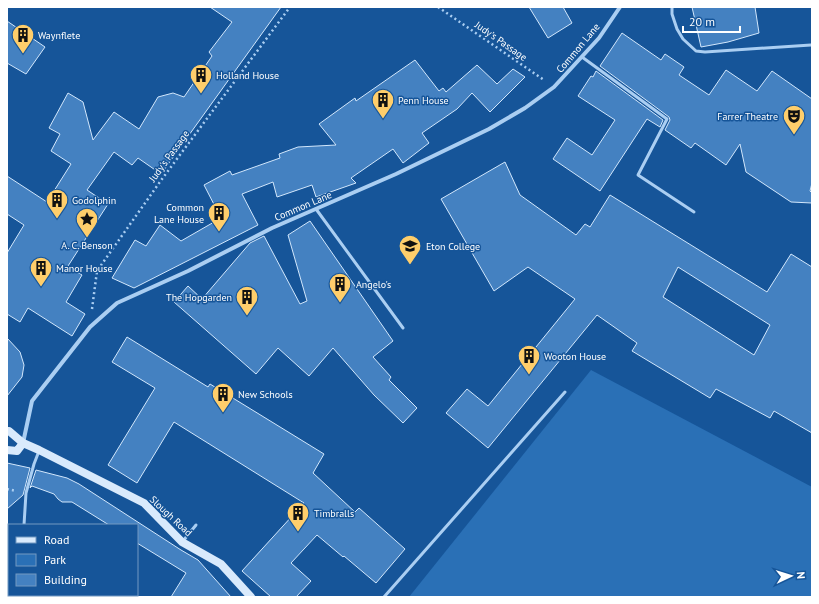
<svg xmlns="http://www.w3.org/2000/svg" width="819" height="604" viewBox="0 0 819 604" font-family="'PT Sans',sans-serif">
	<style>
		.green { fill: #2a70b6 }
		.building { fill: #4481c1; stroke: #d2e7fc; fill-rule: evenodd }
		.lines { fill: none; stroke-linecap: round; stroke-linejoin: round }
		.path { stroke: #aacef2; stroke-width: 2.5; stroke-dasharray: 2 3; stroke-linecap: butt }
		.service { stroke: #aacef2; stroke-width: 3 }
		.minor { stroke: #aacef2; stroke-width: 4 }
		.secondary { stroke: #d9eafc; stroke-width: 8 }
		.labels { text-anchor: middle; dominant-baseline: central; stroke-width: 3; stroke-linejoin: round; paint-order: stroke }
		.poi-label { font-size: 10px; fill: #fff; stroke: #165599; text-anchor: start }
		.street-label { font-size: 10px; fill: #fff; stroke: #165599 }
	</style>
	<rect width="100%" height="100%" fill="#165599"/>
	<path class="green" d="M 591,370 L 812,487 L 812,597 L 409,597 Z"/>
	<g class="building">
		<path d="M 210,7 L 281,7 L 161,174 L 138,158 L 132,165 L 114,152 L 87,190 L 108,204 L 68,266 L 82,275 L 66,302 L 85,314 L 72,336 L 28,308 L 20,322 L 7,314 L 7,253 L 24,225 L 7,214 L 7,176 L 47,202 L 71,164 L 51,151 L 60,134 L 49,128 L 68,93 L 83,102 L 93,140 L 114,112 L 139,129 L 158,97 L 173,93 L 184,97 L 212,56 L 209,52 L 232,22 Z"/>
		<path d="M 529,7 L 563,7 L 572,23 L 548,38 Z"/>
		<path d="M 692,7 L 755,7 L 759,33 L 728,42 L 701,47 Z"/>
		<path d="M 7,21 L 45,47 L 26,74 L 7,63 Z"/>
		<path d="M 622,33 L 661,60 L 665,54 L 684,67 L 679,75 L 709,95 L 726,70 L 757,91 L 772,71 L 812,99 L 812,183 L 810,191 L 812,193 L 812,203 L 791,202 L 746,172 L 740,144 L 726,165 L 695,143 L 691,148 L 665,130 L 670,120 L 669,117 L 600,66 Z"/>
		<path d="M 415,60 L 439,91 L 443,88 L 446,92 L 477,65 L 497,84 L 513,69 L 525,77 L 490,112 L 472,93 L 457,109 L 422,133 L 429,143 L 403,163 L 393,149 L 351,178 L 356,183 L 316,197 L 312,185 L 277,197 L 273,182 L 242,194 L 258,225 L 134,288 L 112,278 L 135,240 L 146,246 L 160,225 L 181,241 L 221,218 L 204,185 L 230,171 L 232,175 L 280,158 L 279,154 L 298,147 L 336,145 L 319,124 L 355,98 L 356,101 Z"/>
		<path d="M 596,71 L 663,120 L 660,127 L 647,119 L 600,191 L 553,159 L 567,138 L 592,155 L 615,120 L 578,96 L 591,76 L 593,77 Z"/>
		<path d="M 505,162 L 520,195 L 576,235 L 585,224 L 590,227 L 610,195 L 767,292 L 791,254 L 812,267 L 812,433 L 774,411 L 770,418 L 716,389 L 710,398 L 632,351 L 637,343 L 597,315 L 488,448 L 446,413 L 467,389 L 488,406 L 575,299 L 528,267 L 494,291 L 441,199 ZM 678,267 L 770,325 L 754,355 L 663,297 Z"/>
		<path d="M 310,221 L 393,341 L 373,357 L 391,377 L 389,380 L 417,408 L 403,423 L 374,395 L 333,348 L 309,376 L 278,348 L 256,374 L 174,302 L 188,286 L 202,299 L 250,243 L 264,236 L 300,304 L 307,301 L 288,235 Z"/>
		<path d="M 127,337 L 208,387 L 210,384 L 324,454 L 313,473 L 355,512 L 359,508 L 405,549 L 376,583 L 344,556 L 343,557 L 317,535 L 291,563 L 311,581 L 296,597 L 271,597 L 242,571 L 304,503 L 174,422 L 137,483 L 108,465 L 155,388 L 112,362 Z"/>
		<path d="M 7,338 L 20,352 L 24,365 L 22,377 L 7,396 Z"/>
		<path d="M 7,463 L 30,468 L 23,495 L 7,509 Z"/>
		<path d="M 36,470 L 67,478 L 79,484 L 181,550 L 198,560 L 231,597 L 171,597 L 186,573 L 137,543 L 137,525 L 109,525 L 72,502 L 62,502 L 58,499 L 54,494 L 32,486 L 30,488 Z"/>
	</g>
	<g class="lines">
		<g class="path">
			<path d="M 438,7 L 544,80"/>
			<path d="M 92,309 L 97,271 L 162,179 L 290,7"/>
			<path d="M 7,489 L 16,491"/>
		</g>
		<g class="service">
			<path d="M 672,7 L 672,14 L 677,29 L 683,39 L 696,51 L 705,52 L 811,45"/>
			<path d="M 582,57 L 667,119 L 638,175 L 694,212"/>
			<path d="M 316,209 L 403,328"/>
			<path d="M 24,525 L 26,493 L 34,464 L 39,451"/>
			<path d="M 183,541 L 196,525"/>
			<path d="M 26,595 L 27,597"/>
			<path d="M 77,595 L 80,597"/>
			<path d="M 384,597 L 565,392"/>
		</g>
		<path class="minor" d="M 23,443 L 32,401 L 90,327 L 117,303 L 188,271 L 272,228 L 396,174 L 489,129 L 525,108 L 554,87 L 599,38 L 620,7"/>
		<g class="secondary">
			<path d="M 7,431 L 9,431 L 23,443 L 39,450 L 144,503 L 182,542 L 221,564 L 251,597"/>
			<path d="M 7,450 L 17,451 L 23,443"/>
		</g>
	</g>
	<defs>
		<g id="building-pin" transform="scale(1.15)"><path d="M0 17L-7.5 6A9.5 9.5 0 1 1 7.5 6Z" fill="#ffce6b" stroke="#165599"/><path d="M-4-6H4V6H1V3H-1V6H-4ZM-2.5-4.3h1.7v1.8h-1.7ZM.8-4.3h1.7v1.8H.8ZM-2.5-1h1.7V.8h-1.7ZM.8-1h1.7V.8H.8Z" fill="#111"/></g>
		<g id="theatre-pin" transform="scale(1.15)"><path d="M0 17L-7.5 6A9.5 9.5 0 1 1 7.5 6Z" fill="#ffce6b" stroke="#165599"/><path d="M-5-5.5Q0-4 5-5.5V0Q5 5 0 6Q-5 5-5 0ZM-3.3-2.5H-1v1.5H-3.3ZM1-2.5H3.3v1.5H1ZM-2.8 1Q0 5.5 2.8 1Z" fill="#111"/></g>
		<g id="sight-pin" transform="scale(1.15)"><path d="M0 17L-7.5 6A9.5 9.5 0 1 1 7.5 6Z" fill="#ffce6b" stroke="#165599"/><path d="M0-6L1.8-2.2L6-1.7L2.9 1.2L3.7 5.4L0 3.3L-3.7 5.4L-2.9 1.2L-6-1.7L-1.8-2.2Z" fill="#111"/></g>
		<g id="school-pin" transform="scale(1.15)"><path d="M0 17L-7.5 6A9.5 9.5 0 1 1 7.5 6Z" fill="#ffce6b" stroke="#165599"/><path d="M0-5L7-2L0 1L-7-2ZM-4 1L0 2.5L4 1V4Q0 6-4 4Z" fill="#111"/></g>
	</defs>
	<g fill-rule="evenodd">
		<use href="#building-pin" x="23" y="35"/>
		<use href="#building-pin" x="201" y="75"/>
		<use href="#building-pin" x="383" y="100"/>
		<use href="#theatre-pin" x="794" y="116"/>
		<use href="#building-pin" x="57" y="200"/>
		<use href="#building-pin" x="219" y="213"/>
		<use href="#sight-pin" x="87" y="219"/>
		<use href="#school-pin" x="410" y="246"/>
		<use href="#building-pin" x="41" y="268"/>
		<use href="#building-pin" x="340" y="284"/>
		<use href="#building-pin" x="247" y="297"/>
		<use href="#building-pin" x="529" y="356"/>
		<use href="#building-pin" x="223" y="394"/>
		<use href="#building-pin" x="298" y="513"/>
	</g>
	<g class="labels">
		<g class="poi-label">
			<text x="38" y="35">Waynflete</text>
			<text x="216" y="75">Holland House</text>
			<text x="398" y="100">Penn House</text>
			<text x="778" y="116" text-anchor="end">Farrer Theatre</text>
			<text x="72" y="200">Godolphin</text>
			<text x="204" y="207" text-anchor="end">Common<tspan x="204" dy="12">Lane House</tspan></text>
			<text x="87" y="245" text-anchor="middle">A. C. Benson</text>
			<text x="426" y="246">Eton College</text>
			<text x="56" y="268">Manor House</text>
			<text x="356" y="284">Angelo's</text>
			<text x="232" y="297" text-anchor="end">The Hopgarden</text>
			<text x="544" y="356">Wooton House</text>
			<text x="238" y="394">New Schools</text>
			<text x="314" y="513">Timbralls</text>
		</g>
		<g class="street-label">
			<text transform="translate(501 41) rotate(35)">Judy's Passage</text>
			<text transform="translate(578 48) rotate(-50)">Common Lane</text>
			<text transform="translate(169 156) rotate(-54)">Judy's Passage</text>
			<text transform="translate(303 206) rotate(-23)">Common Lane</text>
			<text transform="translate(171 516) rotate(43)">Slough Road</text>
		</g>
	</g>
	<rect width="819" height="604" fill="none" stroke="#ffffff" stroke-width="16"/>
	<rect x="8" y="524" width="130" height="72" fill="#165599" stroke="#7399c2"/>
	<rect x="16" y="537" width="20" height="6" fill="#d9eafc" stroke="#7399c2"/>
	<text x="44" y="544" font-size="12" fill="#ffffff">Road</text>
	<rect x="16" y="554" width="20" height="12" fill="#2a70b6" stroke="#7399c2"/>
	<text x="44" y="564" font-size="12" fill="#ffffff">Park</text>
	<rect x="16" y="574" width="20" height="12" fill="#4481c1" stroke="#7399c2"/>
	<text x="44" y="584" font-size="12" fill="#ffffff">Building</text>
	<g transform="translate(791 576) rotate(86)" stroke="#165599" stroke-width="3" paint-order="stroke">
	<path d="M0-3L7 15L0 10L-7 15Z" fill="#ffffff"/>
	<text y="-6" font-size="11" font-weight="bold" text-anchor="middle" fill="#ffffff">N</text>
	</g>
	<path d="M683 26v6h57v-6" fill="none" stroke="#ffffff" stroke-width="2"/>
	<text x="689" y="26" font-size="12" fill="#ffffff" stroke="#165599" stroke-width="3" paint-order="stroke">20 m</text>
</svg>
